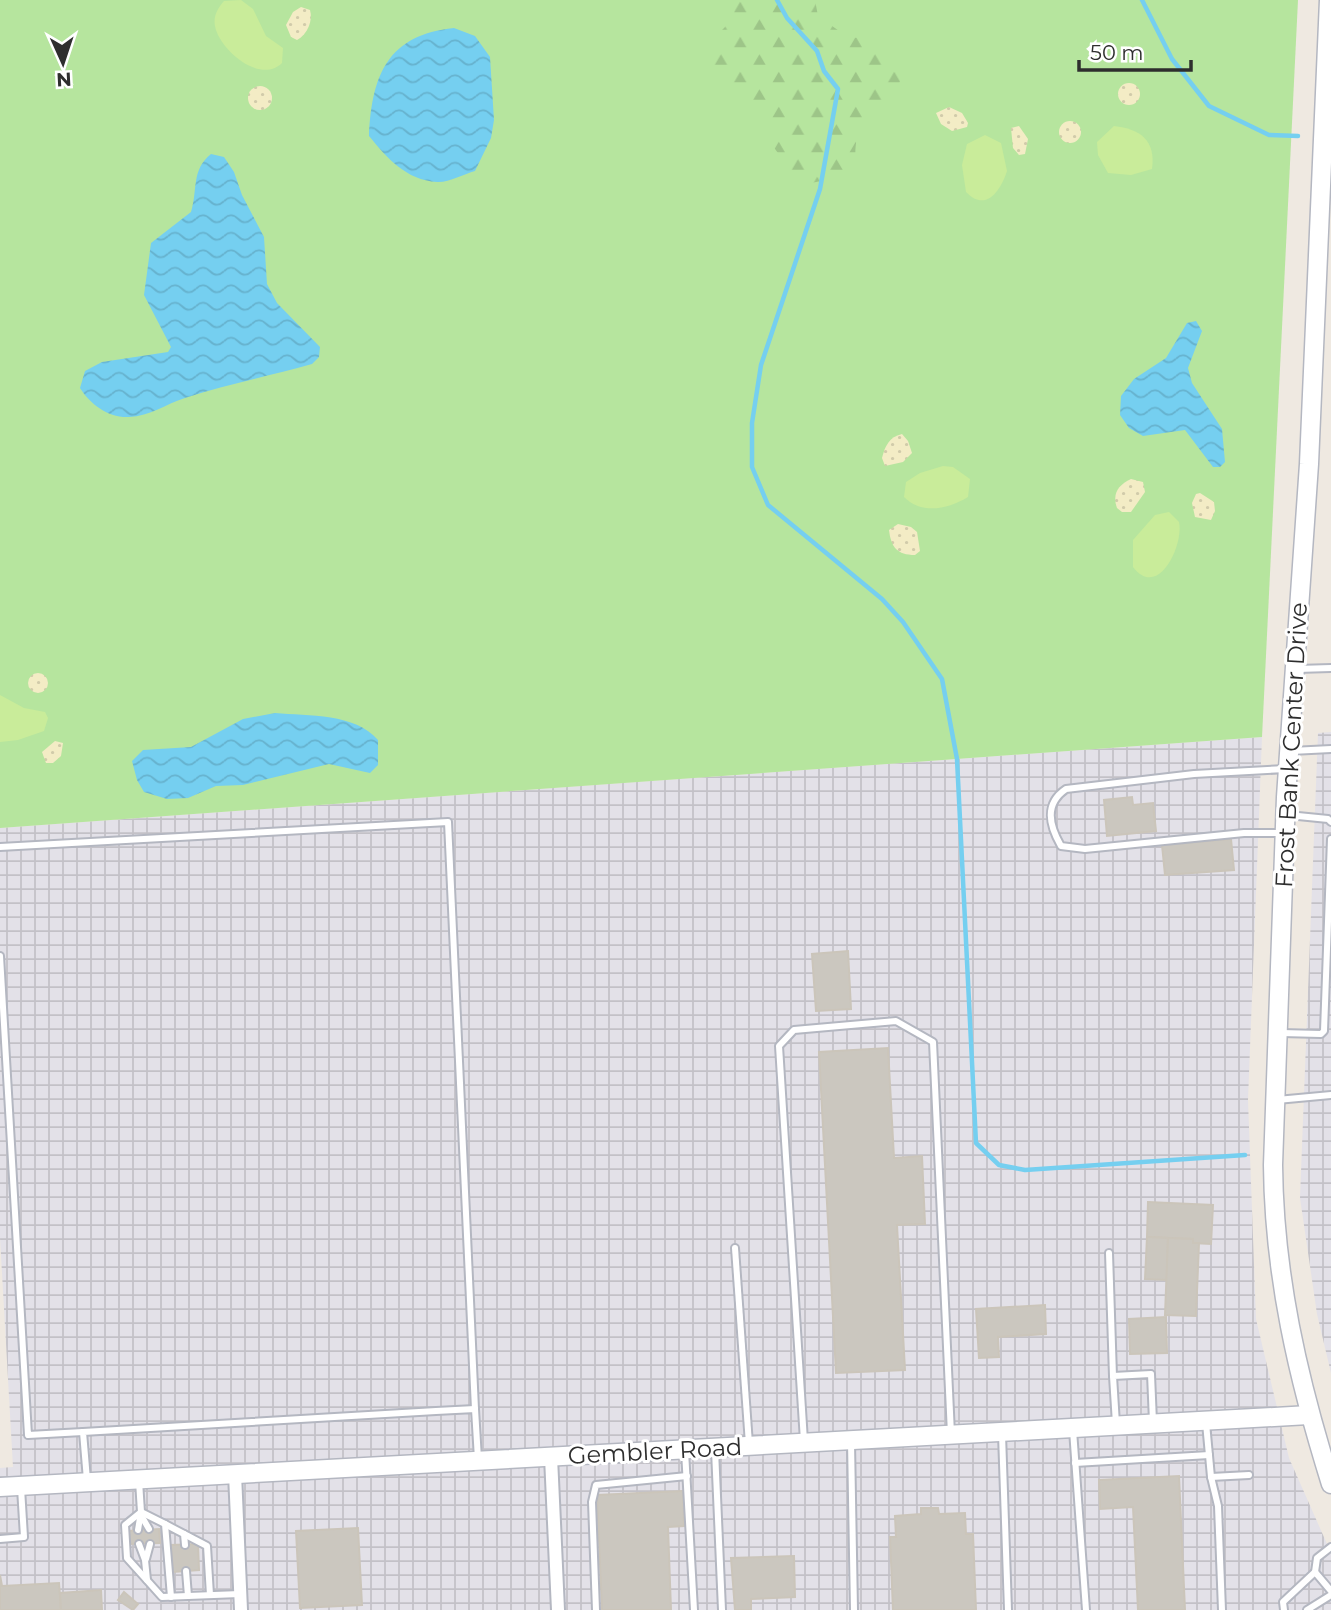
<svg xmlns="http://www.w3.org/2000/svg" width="1331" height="1610" viewBox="0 0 1331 1610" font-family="Montserrat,sans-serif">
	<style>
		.industrial { fill: url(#industrial-grid) }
		.grass { fill: #b6e59e }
		.forest { fill: url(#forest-firs) }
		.sand { fill: url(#sand-dots) }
		.pitch { fill: #c9ec9a }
		.water { fill: url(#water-waves) }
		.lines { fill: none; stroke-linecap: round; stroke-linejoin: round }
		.stream { stroke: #75cff0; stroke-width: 4.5 }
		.building { fill: #cbc7bf; stroke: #cbc5ba; stroke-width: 2 }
		.service-casing { stroke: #b4b7c1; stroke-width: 10 }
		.minor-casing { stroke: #b4b7c1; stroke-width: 16 }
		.secondary-casing { stroke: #b4b7c1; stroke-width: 21 }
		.service { stroke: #fff; stroke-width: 6 }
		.minor { stroke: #fff; stroke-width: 12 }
		.secondary { stroke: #fff; stroke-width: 18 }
		.labels { text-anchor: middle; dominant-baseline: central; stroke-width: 6; stroke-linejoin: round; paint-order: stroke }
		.street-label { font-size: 24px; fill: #2e2e2e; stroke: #fff }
	</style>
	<defs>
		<pattern id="industrial-grid" width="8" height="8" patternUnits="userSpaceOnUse" patternTransform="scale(1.75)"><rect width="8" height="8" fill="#e3e1e8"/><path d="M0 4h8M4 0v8" fill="none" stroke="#c3c1c7"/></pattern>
		<pattern id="forest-firs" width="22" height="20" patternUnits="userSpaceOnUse" patternTransform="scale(1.75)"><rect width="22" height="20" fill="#b6e59e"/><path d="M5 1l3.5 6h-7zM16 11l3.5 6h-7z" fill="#9dc588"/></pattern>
		<pattern id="sand-dots" width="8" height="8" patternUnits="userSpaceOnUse" patternTransform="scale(1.75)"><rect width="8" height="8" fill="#f3ecc5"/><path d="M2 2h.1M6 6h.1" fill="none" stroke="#d1cbaa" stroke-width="1.8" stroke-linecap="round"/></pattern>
		<pattern id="water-waves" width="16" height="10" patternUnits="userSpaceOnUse" patternTransform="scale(1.75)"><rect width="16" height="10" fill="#75cff0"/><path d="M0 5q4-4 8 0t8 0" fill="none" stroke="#66b2ce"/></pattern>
	</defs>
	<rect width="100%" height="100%" fill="#efe9e1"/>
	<g class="industrial">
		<path d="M 1331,732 L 1331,1373 L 1317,1314 L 1300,1198 L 1318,733 Z"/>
		<path d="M 1262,737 L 1248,1100 L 1256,1319 L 1289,1458 L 1331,1553 L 1331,1610 L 0,1610 L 0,1468 L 13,1467 L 0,1238 L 0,828 Z"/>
	</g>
	<path class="grass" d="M 0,0 L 1298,0 L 1262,737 L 0,828 Z"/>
	<path class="forest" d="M 736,0 L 815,0 L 818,16 L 849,38 L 869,37 L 893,52 L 904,71 C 895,103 866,110 857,139 C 854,149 856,163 856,174 L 801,185 L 770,142 L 758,113 L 706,58 L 720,32 L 733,19 Z"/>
	<g class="sand">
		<path d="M 301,7 L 310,10 C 313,20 308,34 297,40 L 291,37 L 286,25 L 293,12 Z"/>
		<circle cx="1129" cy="94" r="11"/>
		<circle cx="260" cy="98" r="12"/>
		<path d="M 949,107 L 962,113 L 968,123 L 967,127 L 952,131 L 941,124 L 936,113 Z"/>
		<circle cx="1070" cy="132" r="11"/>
		<path d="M 1019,126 L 1028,139 L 1025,154 L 1019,155 L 1013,148 L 1011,128 Z"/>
		<path d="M 902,434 L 908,441 L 912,453 L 903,462 L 885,466 L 882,458 C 885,446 889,437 902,434 Z"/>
		<path d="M 1131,479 L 1143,482 L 1145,492 L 1131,512 L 1122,512 L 1117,508 C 1112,494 1118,485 1131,479 Z"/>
		<path d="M 1200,493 L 1214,502 L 1215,511 L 1211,520 L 1195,517 L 1192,503 L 1196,494 Z"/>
		<path d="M 898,524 L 911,527 L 917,532 L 920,551 L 915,555 C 897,555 891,547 889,530 Z"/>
		<circle cx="38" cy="683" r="10"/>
		<path d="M 55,741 L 63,743 L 61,756 L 53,763 L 46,763 L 42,752 Z"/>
	</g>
	<g class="pitch">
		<path d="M 241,0 L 253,9 L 266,36 L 283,48 L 282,63 C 260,85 219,49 215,26 C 213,16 218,8 224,1 Z"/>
		<path d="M 1114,126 C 1140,129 1156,140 1152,169 L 1131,175 L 1108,173 L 1098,155 L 1097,142 Z"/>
		<path d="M 985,135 L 1001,143 L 1007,171 C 1001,190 986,213 966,192 L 962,165 L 967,144 Z"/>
		<path d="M 943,466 L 953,467 L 970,479 L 968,497 C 948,509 922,515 904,497 L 906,482 L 920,473 Z"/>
		<path d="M 1169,512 L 1179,522 C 1184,545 1158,600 1133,567 L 1133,540 L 1155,515 Z"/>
		<path d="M 0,695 L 24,708 L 45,712 L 48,718 L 44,731 L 18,740 L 0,742 Z"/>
	</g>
	<g class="water">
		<path d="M 454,28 L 475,36 L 490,57 L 494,120 L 491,138 L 475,171 C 464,174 448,183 437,182 C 406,180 387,158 369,136 C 372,74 388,35 454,28 Z"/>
		<path d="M 211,154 L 224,157 L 234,172 L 242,195 L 264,237 L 267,284 L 277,303 L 320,347 L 319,357 L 312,364 C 270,376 227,384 185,398 C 166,404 150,416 129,417 C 108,418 90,404 80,388 L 85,371 L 102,362 L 168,352 L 171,347 L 144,295 L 151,243 L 191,212 C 198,189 191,170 211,154 Z"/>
		<path d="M 1196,321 L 1202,331 L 1188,368 L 1192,383 L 1222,429 L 1225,462 L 1220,467 L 1213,467 L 1185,430 L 1143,436 L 1129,428 L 1120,415 L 1121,396 L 1134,379 L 1166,358 L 1187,323 Z"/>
		<path d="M 275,713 C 309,716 355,713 378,740 L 378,765 L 370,773 L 329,764 L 243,785 L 216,786 L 188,798 L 167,799 L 144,792 L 137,780 L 132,761 L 143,750 L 191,747 L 243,719 Z"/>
	</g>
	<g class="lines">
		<g class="stream">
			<path d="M 777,0 L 787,18 L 817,51 L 824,71 L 838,89 L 820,189 L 761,365 L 752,423 L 752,467 L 768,505 L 882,599 L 903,622 L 942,679 L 957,759 L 976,1143 L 999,1165 L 1025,1170 L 1245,1155"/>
			<path d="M 1142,0 L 1172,59 L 1209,106 L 1269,135 L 1298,136"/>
		</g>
	</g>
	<g class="building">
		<path d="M 1132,797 L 1133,805 L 1153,803 L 1156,831 L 1107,836 L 1104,800 Z"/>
		<path d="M 1231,839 L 1234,870 L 1165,875 L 1162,845 Z"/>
		<path d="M 848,951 L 851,1009 L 816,1011 L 812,954 Z"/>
		<path d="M 888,1048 L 894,1158 L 922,1156 L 925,1224 L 897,1225 L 905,1370 L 836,1373 L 819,1052 Z"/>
		<path d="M 1148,1202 L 1213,1205 L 1211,1244 L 1193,1243 L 1193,1239 L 1147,1237 Z"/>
		<path d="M 1147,1237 L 1168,1238 L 1167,1280 L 1145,1279 Z"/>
		<path d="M 1168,1238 L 1193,1239 L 1193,1243 L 1199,1243 L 1196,1316 L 1165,1315 Z"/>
		<path d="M 1045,1305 L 1046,1334 L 998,1337 L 999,1357 L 979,1358 L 976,1309 Z"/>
		<path d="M 1166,1317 L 1167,1353 L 1130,1354 L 1129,1319 Z"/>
		<path d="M 1179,1476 L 1185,1610 L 1138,1610 L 1133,1507 L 1100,1509 L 1099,1480 Z"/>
		<path d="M 683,1491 L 684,1526 L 668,1527 L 671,1610 L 602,1610 L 597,1495 Z"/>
		<path d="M 921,1508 L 938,1508 L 939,1514 L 965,1513 L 966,1534 L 973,1534 L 976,1610 L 893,1610 L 890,1537 L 896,1537 L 895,1516 L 921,1514 Z"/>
		<path d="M 358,1528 L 362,1605 L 300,1608 L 296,1531 Z"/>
		<path d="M 159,1529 L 160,1543 L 129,1544 L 128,1531 Z"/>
		<path d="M 198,1544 L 199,1570 L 173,1572 L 171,1545 Z"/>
		<path d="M 794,1556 L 795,1597 L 751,1599 L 751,1610 L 735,1610 L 731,1558 Z"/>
		<path d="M 0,1575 L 2,1586 L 59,1583 L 61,1610 L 0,1610 Z"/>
		<path d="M 101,1590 L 102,1610 L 61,1610 L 60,1593 Z"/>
		<path d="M 124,1592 L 138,1604 L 133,1610 L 118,1600 Z"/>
	</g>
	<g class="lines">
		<g class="service-casing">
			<g id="service">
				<path d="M 1297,669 L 1331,668"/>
				<path d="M 1291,751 L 1331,749"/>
				<path d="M 1288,815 L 1328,819 L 1331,822"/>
				<path d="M 1283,833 L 1244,833 L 1085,849 L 1061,846 C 1049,825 1044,804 1066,789 L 1194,774 L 1286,769"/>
				<path d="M 0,847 L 448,822 L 475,1409"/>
				<path d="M 0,956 L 28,1435 L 83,1432"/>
				<path d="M 1281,1033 L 1321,1034 L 1324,1031 L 1331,839"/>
				<path d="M 1277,1100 L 1331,1095"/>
				<path d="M 735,1248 L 749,1444"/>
				<path d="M 1109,1253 L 1113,1376"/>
				<path d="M 1206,1423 L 1211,1477 L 1218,1506 L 1222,1610"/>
				<path d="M 1116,1424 L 1113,1376 L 1151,1374 L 1153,1422"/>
				<path d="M 1073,1430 L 1086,1610"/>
				<path d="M 1002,1434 L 1008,1610"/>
				<path d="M 804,1441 L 779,1046 L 794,1030 L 896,1021 L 933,1042 L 951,1434"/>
				<path d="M 851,1442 L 854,1610"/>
				<path d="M 715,1450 L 722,1610"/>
				<path d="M 685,1451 L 694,1610"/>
				<path d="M 1075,1463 L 1209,1455"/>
				<path d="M 1211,1477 L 1249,1475"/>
				<path d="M 87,1480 L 83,1432 L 436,1411 L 475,1409 L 478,1459"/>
				<path d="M 139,1481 L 141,1512 L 125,1525 L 127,1558 L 162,1597 L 240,1594"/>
				<path d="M 142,1517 L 149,1529"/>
				<path d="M 165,1524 L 184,1534 L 185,1545"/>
				<path d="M 138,1530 L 141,1512 L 165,1524 L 171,1597"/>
				<path d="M 184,1534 L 207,1546 L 210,1595"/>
				<path d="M 0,1539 L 24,1537 L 21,1488"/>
				<path d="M 139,1544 L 145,1560 L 147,1580"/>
				<path d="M 146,1559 L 150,1544"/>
				<path d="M 186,1571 L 188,1596"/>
				<path d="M 1315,1572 L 1317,1558 L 1331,1547"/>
				<path d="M 596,1610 L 592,1502 L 596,1485 L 687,1476"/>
				<path d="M 1284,1610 L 1283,1602 L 1315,1572 L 1331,1591"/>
				<path d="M 1307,1610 L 1331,1595"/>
			</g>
		</g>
		<g class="minor-casing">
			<g id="minor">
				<path d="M 551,1457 L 558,1610"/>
				<path d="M 235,1474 L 241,1610"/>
			</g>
		</g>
		<g class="secondary-casing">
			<g id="secondary">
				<path d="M 1329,0 L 1309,464 L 1286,797 L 1273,1165 C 1274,1275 1298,1379 1331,1484"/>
				<path d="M 0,1487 L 1309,1415"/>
			</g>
		</g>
		<use href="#service" class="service"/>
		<use href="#minor" class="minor"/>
		<use href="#secondary" class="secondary"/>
	</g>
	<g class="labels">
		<g class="street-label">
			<text transform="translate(1291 745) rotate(-87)">Frost Bank Center Drive</text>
			<text transform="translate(655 1451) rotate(-3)">Gembler Road</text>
		</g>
	</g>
	<g transform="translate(63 63) rotate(177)" stroke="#ffffff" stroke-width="5" paint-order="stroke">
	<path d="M0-5L12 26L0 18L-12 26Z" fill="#2e2e2e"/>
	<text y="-10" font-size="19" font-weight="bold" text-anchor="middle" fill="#2e2e2e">N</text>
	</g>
	<path d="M1079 60v10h112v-10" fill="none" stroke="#2e2e2e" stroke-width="3.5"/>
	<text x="1090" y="60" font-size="21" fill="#2e2e2e" stroke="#ffffff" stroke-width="5" paint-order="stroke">50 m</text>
</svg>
